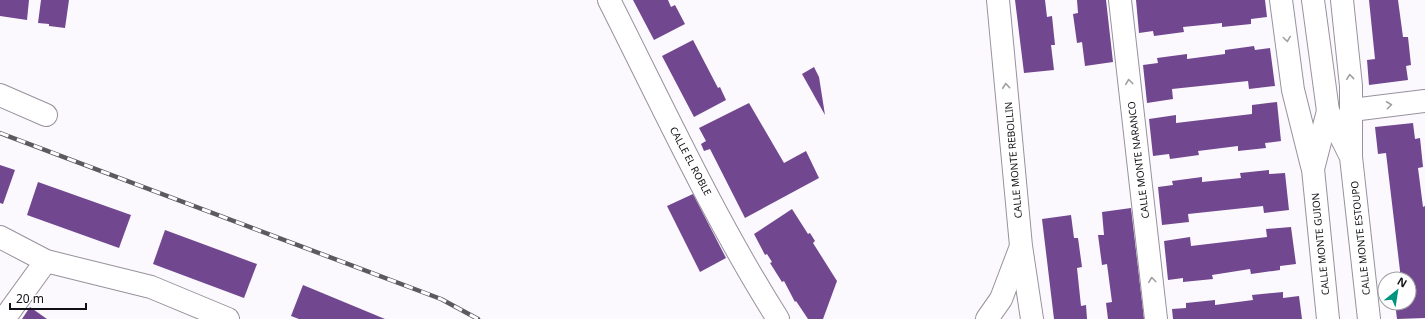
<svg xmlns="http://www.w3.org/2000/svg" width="1425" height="319" viewBox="0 0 1425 319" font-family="'Noto Sans',sans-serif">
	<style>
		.building { fill: #714790 }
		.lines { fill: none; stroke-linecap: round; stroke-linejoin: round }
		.minor-casing { stroke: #98919d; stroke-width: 24 }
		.minor { stroke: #fff; stroke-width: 22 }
		.rail-casing { stroke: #5c5a5f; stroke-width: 4.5 }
		.rail { stroke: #fff; stroke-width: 3; stroke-dasharray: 9; stroke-linecap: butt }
		.oneway { stroke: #a09fa1 }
		.labels { text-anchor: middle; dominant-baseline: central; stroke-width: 4; stroke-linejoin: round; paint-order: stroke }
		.street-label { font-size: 10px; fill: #121014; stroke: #fff }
	</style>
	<rect width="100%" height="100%" fill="#fbf9fe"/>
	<g class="building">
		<path d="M 0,0 L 29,0 L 27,20 L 0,16 Z"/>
		<path d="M 41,0 L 69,0 L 65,28 L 49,26 L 49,24 L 38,23 Z"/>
		<path d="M 633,0 L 668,0 L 671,7 L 675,5 L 685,24 L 654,40 Z"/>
		<path d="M 1015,0 L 1045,0 L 1047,17 L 1052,16 L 1055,45 L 1051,45 L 1054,70 L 1024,73 Z"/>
		<path d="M 1077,0 L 1106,0 L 1113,62 L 1085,66 L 1082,42 L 1077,43 L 1073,14 L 1078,13 Z"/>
		<path d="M 1136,0 L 1265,0 L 1267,17 L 1251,19 L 1251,24 L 1222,27 L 1222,23 L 1203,25 L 1183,27 L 1184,32 L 1154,36 L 1153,31 L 1139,33 Z"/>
		<path d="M 1369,0 L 1398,0 L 1403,37 L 1408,37 L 1411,65 L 1406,66 L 1408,80 L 1369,85 L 1367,60 L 1375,59 Z"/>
		<path d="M 693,40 L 718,88 L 720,87 L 726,100 L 694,117 L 662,56 Z"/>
		<path d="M 1254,46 L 1255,50 L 1270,48 L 1275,86 L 1249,89 L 1248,81 L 1172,89 L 1173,99 L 1147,103 L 1143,65 L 1158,63 L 1157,58 L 1187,54 L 1187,59 L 1225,54 L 1225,50 Z"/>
		<path d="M 814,67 L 819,77 L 825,115 L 802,74 Z"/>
		<path d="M 1277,102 L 1281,141 L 1265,143 L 1266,148 L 1238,151 L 1238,146 L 1198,151 L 1199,155 L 1170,159 L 1169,154 L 1153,156 L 1149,119 L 1176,115 L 1176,123 L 1252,114 L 1252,105 Z"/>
		<path d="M 749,103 L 784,163 L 806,151 L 819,178 L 745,218 L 710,149 L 704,151 L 701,144 L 706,141 L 699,128 Z"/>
		<path d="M 1413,123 L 1415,139 L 1420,138 L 1423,167 L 1418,168 L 1423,207 L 1425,206 L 1425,318 L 1397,319 L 1395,303 L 1409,303 L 1409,279 L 1401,279 L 1386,153 L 1378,154 L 1375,127 Z"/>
		<path d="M 0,165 L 15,170 L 3,204 L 0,203 Z"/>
		<path d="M 1269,170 L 1269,174 L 1285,173 L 1289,210 L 1264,213 L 1263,206 L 1188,214 L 1189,222 L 1162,225 L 1158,187 L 1173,185 L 1172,181 L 1202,177 L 1202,182 L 1241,178 L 1240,173 Z"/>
		<path d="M 38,182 L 131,215 L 119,248 L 27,215 Z"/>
		<path d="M 693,194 L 726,258 L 700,272 L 667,206 Z"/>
		<path d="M 1131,208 L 1144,319 L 1108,319 L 1106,303 L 1112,302 L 1107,264 L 1102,265 L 1098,235 L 1104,235 L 1102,212 Z"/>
		<path d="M 792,209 L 808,234 L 810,233 L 815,241 L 813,243 L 837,281 L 823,319 L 808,319 L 796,301 L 795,302 L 784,281 L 782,282 L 770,263 L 772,262 L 767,254 L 765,255 L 754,234 Z"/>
		<path d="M 1071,215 L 1074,238 L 1078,238 L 1082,267 L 1077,268 L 1081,306 L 1086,305 L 1087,319 L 1054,319 L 1042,219 Z"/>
		<path d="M 1291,227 L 1296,264 L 1280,266 L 1280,270 L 1251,274 L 1250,269 L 1212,275 L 1213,279 L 1183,282 L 1183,278 L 1168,280 L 1164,241 L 1190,237 L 1191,246 L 1267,237 L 1266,229 Z"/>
		<path d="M 165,230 L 257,264 L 244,298 L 153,264 Z"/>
		<path d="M 303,285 L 385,319 L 299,319 L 291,316 Z"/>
		<path d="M 1283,292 L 1283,298 L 1299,296 L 1302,319 L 1173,319 L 1172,309 L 1186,308 L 1186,303 L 1215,300 L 1215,305 L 1253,300 L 1252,295 Z"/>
		<path d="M 30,307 L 47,319 L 22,319 Z"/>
	</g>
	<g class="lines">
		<g class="minor-casing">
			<g id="minor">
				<path d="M 609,0 C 663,107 714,218 778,319"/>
				<path d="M 998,0 L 1021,246 L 1032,319"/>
				<path d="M 1120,0 L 1156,319"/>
				<path d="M 1281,0 L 1293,90 L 1312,166"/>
				<path d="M 1313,0 L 1328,111 L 1351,157 L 1369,319"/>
				<path d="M 1342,0 L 1351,86 L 1351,154"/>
				<path d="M 0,95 L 46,115"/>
				<path d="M 1352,110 L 1425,101"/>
				<path d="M 1328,111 L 1313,169 L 1328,319"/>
				<path d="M 0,237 L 46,261 L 151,287 L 228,319"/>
				<path d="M 4,319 L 46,261"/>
				<path d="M 987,319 L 1001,299 L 1020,249"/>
			</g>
		</g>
		<use href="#minor" class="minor"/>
		<g class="rail-casing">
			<path id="rail" d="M 0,133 L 441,299 L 478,319"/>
		</g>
		<use href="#rail" class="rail"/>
	</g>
	<defs><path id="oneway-chevron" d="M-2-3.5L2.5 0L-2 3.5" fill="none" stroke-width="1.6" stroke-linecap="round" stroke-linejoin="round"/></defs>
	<g class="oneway">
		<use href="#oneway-chevron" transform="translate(1287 39) rotate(82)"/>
		<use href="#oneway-chevron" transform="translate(1350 77) rotate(-96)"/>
		<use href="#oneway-chevron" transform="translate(1129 82) rotate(-97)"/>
		<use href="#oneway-chevron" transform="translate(1006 86) rotate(-95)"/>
		<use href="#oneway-chevron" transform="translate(1389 105) rotate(-7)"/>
		<use href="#oneway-chevron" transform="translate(1152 280) rotate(-97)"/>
	</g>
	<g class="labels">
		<g class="street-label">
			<text transform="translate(1013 160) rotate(-95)">CALLE MONTE REBOLLIN</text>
			<text transform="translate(1138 160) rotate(-97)">CALLE MONTE NARANCO</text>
			<text transform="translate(691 161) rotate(62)">CALLE EL ROBLE</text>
			<text transform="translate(1360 238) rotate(-96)">CALLE MONTE ESTOUPO</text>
			<text transform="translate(1320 244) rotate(-96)">CALLE MONTE GUION</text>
		</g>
	</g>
	<g transform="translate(1397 291) rotate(30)"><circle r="19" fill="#ffffff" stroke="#a09fa1"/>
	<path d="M0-3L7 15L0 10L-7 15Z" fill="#009380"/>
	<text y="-6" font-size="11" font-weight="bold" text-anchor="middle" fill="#121014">N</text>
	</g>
	<path d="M10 303v6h76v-6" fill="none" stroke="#121014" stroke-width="2"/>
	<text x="16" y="303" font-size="12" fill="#121014" stroke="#ffffff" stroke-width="3" paint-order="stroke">20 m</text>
</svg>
